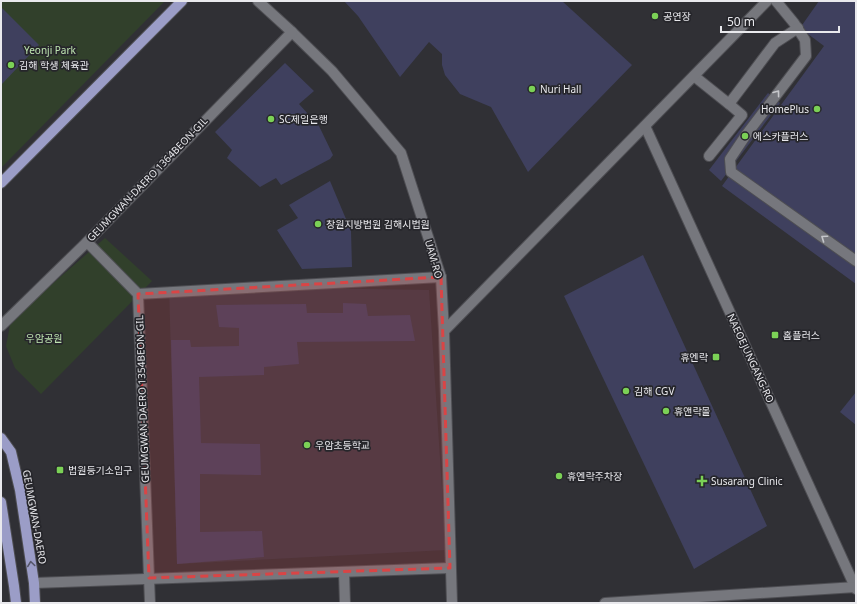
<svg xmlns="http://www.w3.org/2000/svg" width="857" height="604" viewBox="0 0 857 604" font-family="'Noto Sans','Noto Sans KR',sans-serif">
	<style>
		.built { fill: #373843 }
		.green { fill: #31402b }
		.building { fill: #3f405e }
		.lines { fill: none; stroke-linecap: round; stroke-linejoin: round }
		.minor-casing { stroke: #4e4e53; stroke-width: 12 }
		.major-casing { stroke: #4e4e53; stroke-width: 12 }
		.minor { stroke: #76777d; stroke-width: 10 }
		.major { stroke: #9b9dc7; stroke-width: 10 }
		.oneway { stroke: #c6c7cb }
		.oneway2 { stroke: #555669 }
		.marked { fill: #d94546; fill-opacity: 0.2; stroke: #d94546; stroke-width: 3; stroke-dasharray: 8 5; stroke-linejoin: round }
		.poi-dot { fill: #7bd156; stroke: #26262b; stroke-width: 1.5 }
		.labels { text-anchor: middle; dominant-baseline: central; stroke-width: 3.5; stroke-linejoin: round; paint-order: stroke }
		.poi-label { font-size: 10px; fill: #e9e9ed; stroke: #26262b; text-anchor: start }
		.park-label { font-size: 10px; fill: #bee4b0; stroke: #26262b }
		.street-label { font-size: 10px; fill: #e9e9ed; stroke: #26262b }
	</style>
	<rect width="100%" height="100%" fill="#303035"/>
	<path class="built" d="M 169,286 L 429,290 L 446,550 L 177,564 Z"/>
	<g class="green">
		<path d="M 1,1 L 165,1 L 1,168 Z"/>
		<path d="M 105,238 L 152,281 L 41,394 L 15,368 L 6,346 L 11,320 Z"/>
	</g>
	<g class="building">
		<path d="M 344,1 L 562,1 L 632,65 L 528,172 L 491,107 L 460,94 L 445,75 L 442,65 L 442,54 L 429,42 L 400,77 L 358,16 Z"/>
		<path d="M 819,1 L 856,1 L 856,284 L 722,186 L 824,46 L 800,28 Z"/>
		<path d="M 1,7 L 39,45 L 1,85 Z"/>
		<path d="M 285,63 L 314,91 L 299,104 L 319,126 L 333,155 L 330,159 L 281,185 L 276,178 L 260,187 L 227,158 L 232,150 L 215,132 Z"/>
		<path d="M 768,93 L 780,103 L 721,181 L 709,170 Z"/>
		<path d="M 330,181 L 351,231 L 352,267 L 302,269 L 277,230 L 298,218 L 289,205 Z"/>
		<path d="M 643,255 L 767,526 L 694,569 L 564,296 Z"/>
		<path d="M 343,303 L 366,304 L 368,316 L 410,315 L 415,341 L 297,342 L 299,364 L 264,367 L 264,375 L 199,377 L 201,443 L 260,444 L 261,475 L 200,474 L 200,532 L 262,531 L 264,557 L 177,564 L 171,340 L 190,340 L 191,347 L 239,346 L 239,328 L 219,327 L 216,305 L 306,304 L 307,313 L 343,313 Z"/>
		<path d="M 856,392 L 856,425 L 840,412 Z"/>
	</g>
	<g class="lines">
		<g class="minor-casing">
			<g id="minor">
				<path d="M 258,1 L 292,32 L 332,71 L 401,153 L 441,277 L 444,331 L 452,603"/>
				<path d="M 776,1 L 794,23 L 805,40 L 806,56 L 746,135 L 730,159 L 731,172 L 856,261"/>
				<path d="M 694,76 L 729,104 L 775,43 L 798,28"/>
				<path d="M 645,126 L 856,589"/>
				<path d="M 709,156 L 742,115 L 729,104"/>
				<path d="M 87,242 L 138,294 L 150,603"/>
				<path d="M 138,294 L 441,277"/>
				<path d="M 1,326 L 87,242 L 292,32"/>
				<path d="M 444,331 L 767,1"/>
				<path d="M 344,572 L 345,603"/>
				<path d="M 34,583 L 450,568"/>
				<path d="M 605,603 L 856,587"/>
			</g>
		</g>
		<g class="major-casing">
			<g id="major">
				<path d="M 1,183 L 182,1"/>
				<path d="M 1,438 L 11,452 L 20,490 L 34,583 L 35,603"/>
				<path d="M 1,502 L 14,586 L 16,603"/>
			</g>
		</g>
		<use href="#minor" class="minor"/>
		<use href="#major" class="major"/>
	</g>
	<defs><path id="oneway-chevron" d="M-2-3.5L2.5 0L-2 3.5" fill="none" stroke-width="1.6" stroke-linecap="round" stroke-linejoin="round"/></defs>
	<g class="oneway">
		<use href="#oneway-chevron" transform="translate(777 93) rotate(-53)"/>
		<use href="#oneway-chevron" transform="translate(824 238) rotate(-145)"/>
	</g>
	<use class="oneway2" href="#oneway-chevron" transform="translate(31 564) rotate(-98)"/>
	<path class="marked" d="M 441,277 L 450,568 L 149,578 L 138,294 Z"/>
	<g class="poi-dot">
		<circle cx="655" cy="16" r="4"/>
		<circle cx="11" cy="65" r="4"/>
		<circle cx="532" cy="89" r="4"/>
		<circle cx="817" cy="109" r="4"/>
		<circle cx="271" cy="119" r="4"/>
		<circle cx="745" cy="136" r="4"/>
		<circle cx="318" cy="224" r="4"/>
		<rect x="771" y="331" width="8" height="8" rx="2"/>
		<rect x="712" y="353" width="8" height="8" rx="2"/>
		<circle cx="626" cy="391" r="4"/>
		<circle cx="666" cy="411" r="4"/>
		<circle cx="307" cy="445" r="4"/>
		<rect x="56" y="466" width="8" height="8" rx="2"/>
		<circle cx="559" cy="476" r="4"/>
		<path d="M700 475h4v4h4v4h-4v4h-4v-4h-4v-4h4z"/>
	</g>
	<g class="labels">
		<g class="poi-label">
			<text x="663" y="16">공연장</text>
			<text x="19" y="65">김해 학생 체육관</text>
			<text x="540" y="89">Nuri Hall</text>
			<text x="809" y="109" text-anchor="end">HomePlus</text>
			<text x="279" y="119">SC제일은행</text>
			<text x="753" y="136">에스카플러스</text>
			<text x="326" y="224">창원지방법원 김해시법원</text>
			<text x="783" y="335">홈플러스</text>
			<text x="708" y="357" text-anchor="end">휴엔락</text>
			<text x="634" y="391">김해 CGV</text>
			<text x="674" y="411">휴앤락몰</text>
			<text x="315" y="445">우암초등학교</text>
			<text x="68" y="470">법원등기소입구</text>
			<text x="567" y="476">휴엔락주차장</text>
			<text x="711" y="481">Susarang Clinic</text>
		</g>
		<g class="park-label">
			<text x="50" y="50">Yeonji Park</text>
			<text x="44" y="338">우암공원</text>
		</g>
		<g class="street-label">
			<text transform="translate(147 179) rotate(-46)">GEUMGWAN-DAERO 1364BEON-GIL</text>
			<text transform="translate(434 259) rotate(74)">UAM-RO</text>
			<text transform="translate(751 358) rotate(65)">NAEOEJUNGANG-RO</text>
			<text transform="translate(142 399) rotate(-92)">GEUMGWAN-DAERO 1354BEON-GIL</text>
			<text transform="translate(35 517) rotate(80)">GEUMGWAN-DAERO</text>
		</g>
	</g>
	<rect width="857" height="604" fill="none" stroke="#e9e9ed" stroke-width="4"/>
	<path d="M721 26v6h118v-6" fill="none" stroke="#e9e9ed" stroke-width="2"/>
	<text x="727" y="26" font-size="12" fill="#e9e9ed" stroke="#26262b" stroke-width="3" paint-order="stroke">50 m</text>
</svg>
